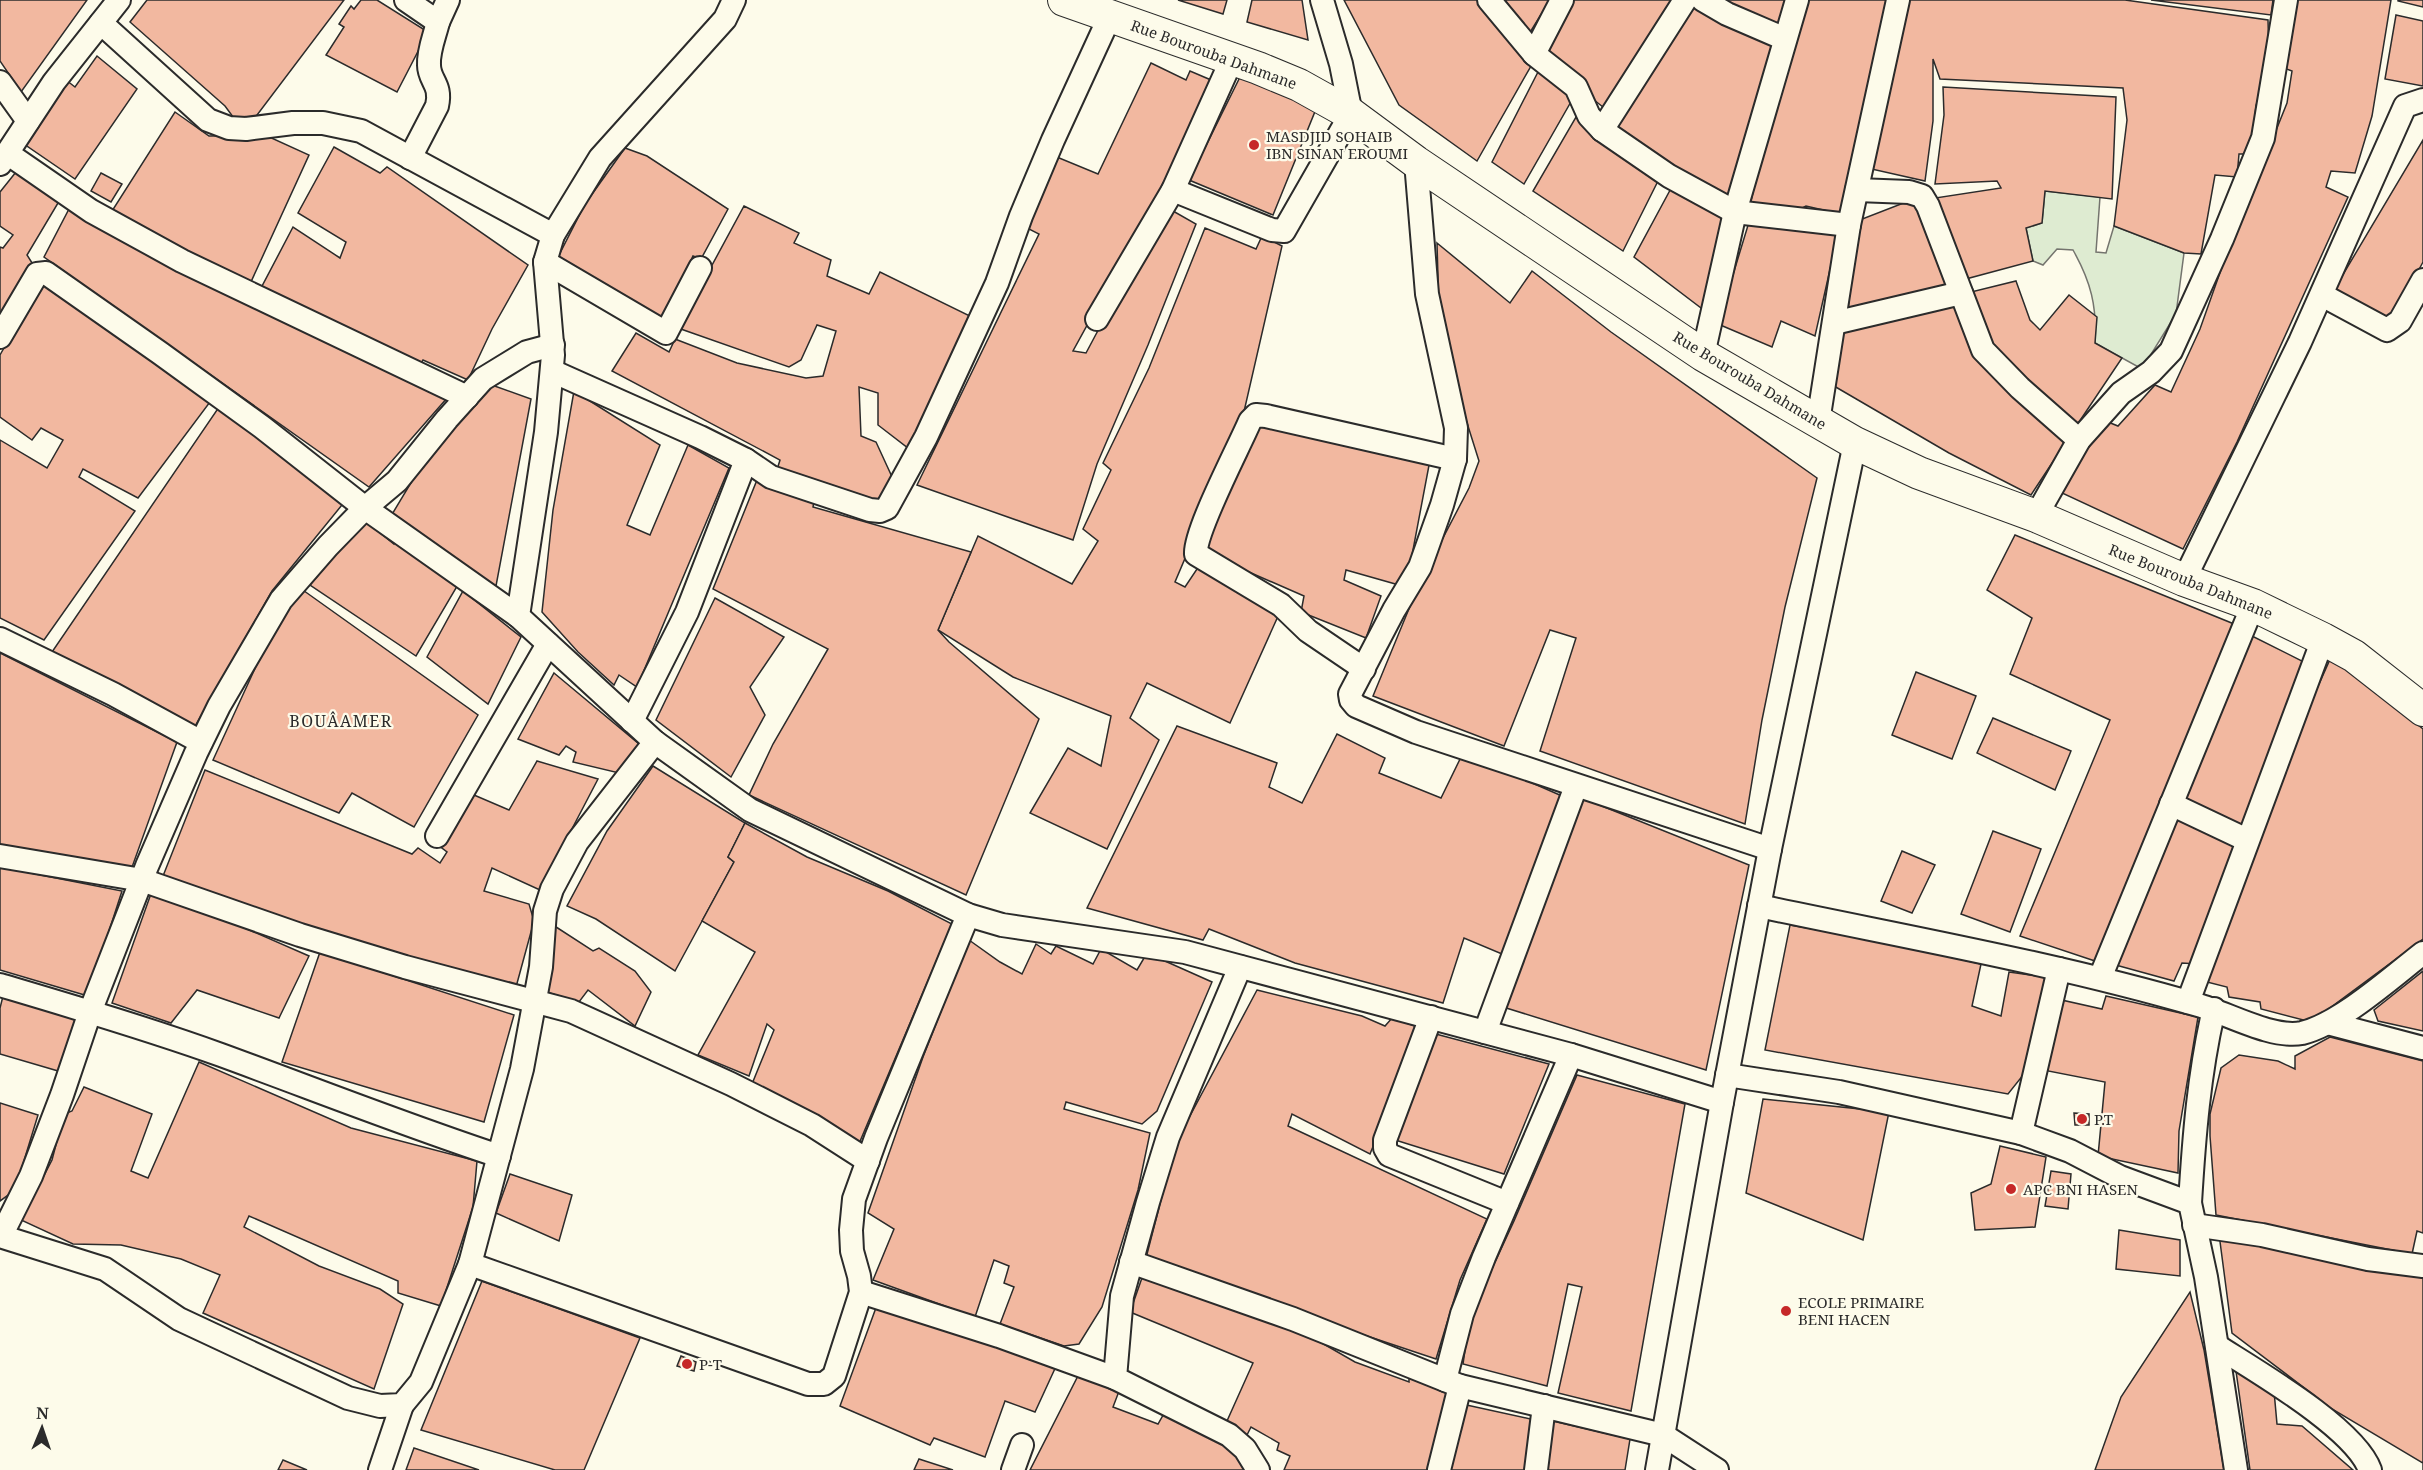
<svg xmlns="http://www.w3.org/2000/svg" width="2423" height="1470" viewBox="0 0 2423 1470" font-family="'Noto Serif',serif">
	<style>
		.green { fill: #deebd1; stroke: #74746e; stroke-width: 1.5 }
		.building { fill: #f2b8a0; stroke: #2b2b2b; stroke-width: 1.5 }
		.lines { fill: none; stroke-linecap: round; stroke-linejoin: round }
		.street-casing { stroke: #2b2b2b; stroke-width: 26 }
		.secondary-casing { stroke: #2b2b2b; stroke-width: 34 }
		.street { stroke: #fdfbea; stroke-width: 22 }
		.secondary { stroke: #fdfbea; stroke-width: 32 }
		.poi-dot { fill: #c62828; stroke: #fdfbea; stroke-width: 2 }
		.labels { text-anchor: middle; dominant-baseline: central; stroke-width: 4.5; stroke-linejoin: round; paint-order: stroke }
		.street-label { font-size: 15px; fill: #2b2b2b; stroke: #fdfbea }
		.poi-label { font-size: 15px; fill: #2b2b2b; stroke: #fdfbea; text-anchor: start }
		.neighbourhood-label { font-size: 16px; letter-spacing: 1.5px; fill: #2b2b2b; stroke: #fdfbea }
	</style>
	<rect width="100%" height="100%" fill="#fdfbea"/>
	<path class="green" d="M 2045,191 L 2100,197 L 2096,252 L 2106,253 L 2114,226 L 2184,253 L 2176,314 L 2142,369 L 2095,343 C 2097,306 2091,282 2073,250 L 2057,249 L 2043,265 L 2033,261 L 2026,228 L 2042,223 Z"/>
	<g class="building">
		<path d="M 0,0 L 87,0 L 21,92 L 0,61 Z"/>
		<path d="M 147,0 L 344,0 L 254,119 L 236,121 L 225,106 L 130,22 Z"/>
		<path d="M 361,0 L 377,0 L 428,32 L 397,92 L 326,55 L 344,27 L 339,24 L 351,6 L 354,9 Z"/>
		<path d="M 1178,0 L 1227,0 L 1223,14 Z"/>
		<path d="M 1252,0 L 1302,0 L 1308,40 L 1247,22 Z"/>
		<path d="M 1344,0 L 1478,0 L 1493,23 L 1531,66 L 1477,161 L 1399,105 Z"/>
		<path d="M 1505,0 L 1550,0 L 1529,34 Z"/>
		<path d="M 1570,0 L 1677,0 L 1608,111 L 1541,58 Z"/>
		<path d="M 1721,0 L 1789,0 L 1779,24 Z"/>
		<path d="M 1804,0 L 1889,0 L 1845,215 L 1806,206 L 1796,211 L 1750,205 L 1780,76 Z"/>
		<path d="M 1906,0 L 2125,0 L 2268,20 L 2269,58 L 2256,106 L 2251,154 L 2239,154 L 2237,177 L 2215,175 L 2201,254 L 2184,253 L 2114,226 L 2127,120 L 2123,88 L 1940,79 L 1933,59 L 1933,121 L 1925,181 L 1867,168 Z"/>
		<path d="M 2151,0 L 2273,0 L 2271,15 Z"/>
		<path d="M 2295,0 L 2391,0 L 2372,116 L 2355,173 L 2331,171 L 2326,187 L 2348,197 L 2237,442 L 2183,549 L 2062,493 L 2103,420 L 2118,426 L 2155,385 L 2171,392 L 2200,329 L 2228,250 L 2287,103 L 2292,71 L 2284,68 Z"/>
		<path d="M 2423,0 L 2423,7 L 2398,1 L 2398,0 Z"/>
		<path d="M 1693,4 L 1782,40 L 1733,208 L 1607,126 Z"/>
		<path d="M 2396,15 L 2423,21 L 2423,86 L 2385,79 Z"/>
		<path d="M 97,56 L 137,89 L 75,179 L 24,144 L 66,80 L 75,87 Z"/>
		<path d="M 1151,63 L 1186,80 L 1190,71 L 1211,80 L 1169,176 L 1073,351 L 1086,353 L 1151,231 L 1173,211 L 1196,224 L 1148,345 L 1097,464 L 1073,540 L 917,485 L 1039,234 L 1023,226 L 1052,155 L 1098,174 Z"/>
		<path d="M 1540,68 L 1576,93 L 1524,184 L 1492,162 Z"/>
		<path d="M 1243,71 L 1316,109 L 1273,215 L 1189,180 Z"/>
		<path d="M 1943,87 L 2116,97 L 2112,199 L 2045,191 L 2042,223 L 2026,228 L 2033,261 L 1962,280 L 1935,198 L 2001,188 L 1997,181 L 1935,184 L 1944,115 Z"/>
		<path d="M 175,112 L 209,136 L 265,135 L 309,155 L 250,284 L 194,258 L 112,211 Z"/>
		<path d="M 1576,117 L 1661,175 L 1623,251 L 1533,191 Z"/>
		<path d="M 2423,140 L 2423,262 L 2389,325 L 2332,293 Z"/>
		<path d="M 334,147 L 380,173 L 387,167 L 528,265 L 492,329 L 468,380 L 423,360 L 419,367 L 260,290 L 293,227 L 340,258 L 346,242 L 298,213 Z"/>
		<path d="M 625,148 L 647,156 L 728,209 L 701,259 L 693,256 L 663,318 L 555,263 L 585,204 Z"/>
		<path d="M 16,172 L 61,198 L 27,255 L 34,266 L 0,323 L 0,247 L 3,248 L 13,235 L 0,226 L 0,192 Z"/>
		<path d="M 101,173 L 122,184 L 111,202 L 91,191 Z"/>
		<path d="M 1675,181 L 1729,214 L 1705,311 L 1634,257 Z"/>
		<path d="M 1919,197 L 1951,286 L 1848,310 L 1857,221 Z"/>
		<path d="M 744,206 L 799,233 L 794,243 L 831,260 L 827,276 L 869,294 L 880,272 L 974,318 L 908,448 L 878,425 L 878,393 L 859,387 L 861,436 L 876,442 L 893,479 L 883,502 L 776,473 L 780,460 L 612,371 L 636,333 L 669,352 L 675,339 L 737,363 L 806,378 L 823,376 L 836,331 L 817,325 L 801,360 L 789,367 L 678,328 Z"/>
		<path d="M 69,209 L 448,397 L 369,487 L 44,257 Z"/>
		<path d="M 1749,222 L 1838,234 L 1815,336 L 1781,321 L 1772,347 L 1718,324 Z"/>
		<path d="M 1205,228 L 1256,249 L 1262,236 L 1282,246 L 1240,429 L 1175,582 L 1185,587 L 1201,563 L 1279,614 L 1230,723 L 1147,683 L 1130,718 L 1159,740 L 1107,849 L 1030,813 L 1068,748 L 1101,766 L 1111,716 L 1013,677 L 938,630 L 978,536 L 1072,584 L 1098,541 L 1083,529 L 1111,470 L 1103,463 L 1149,368 Z"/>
		<path d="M 1437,243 L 1510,303 L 1532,271 L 1611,332 L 1817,478 L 1785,607 L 1762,720 L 1745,824 L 1540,751 L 1576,638 L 1550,630 L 1504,746 L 1373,696 L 1420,582 L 1469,488 L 1479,461 L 1462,407 L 1439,314 Z"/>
		<path d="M 38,281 L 213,398 L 138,498 L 83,469 L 79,477 L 135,511 L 44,640 L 0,618 L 0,440 L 47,468 L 63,440 L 41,428 L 32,440 L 0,417 L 0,355 L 17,325 Z"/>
		<path d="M 2016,281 L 2030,320 L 2040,330 L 2069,295 L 2097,317 L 2095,343 L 2122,358 L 2073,431 L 1985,343 L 1971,292 Z"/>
		<path d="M 1959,304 L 2066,442 L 2031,495 L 1949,453 L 1834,386 L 1840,328 Z"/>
		<path d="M 489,384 L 531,399 L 496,586 L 391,516 L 421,466 Z"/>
		<path d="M 574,391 L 660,445 L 627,525 L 650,535 L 688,445 L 729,468 L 637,687 L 619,675 L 614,685 L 578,652 L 542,612 L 553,510 Z"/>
		<path d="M 219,407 L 346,500 L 272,591 L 194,728 L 52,652 Z"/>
		<path d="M 1258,417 L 1430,460 L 1406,587 L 1346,570 L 1344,580 L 1381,596 L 1366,638 L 1301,612 L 1304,596 L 1203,552 Z"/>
		<path d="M 757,480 L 815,496 L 813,507 L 971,552 L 938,630 L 949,642 L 1039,719 L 966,895 L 749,795 L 773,744 L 828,649 L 713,589 Z"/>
		<path d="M 364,520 L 394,544 L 399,535 L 459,583 L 416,656 L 310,585 Z"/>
		<path d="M 2015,535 L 2239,626 L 2098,962 L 2020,936 L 2110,720 L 2010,674 L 2032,618 L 1987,590 Z"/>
		<path d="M 300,588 L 478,715 L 414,827 L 352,793 L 339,813 L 213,760 L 268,640 Z"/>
		<path d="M 463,591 L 521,637 L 488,704 L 427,657 Z"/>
		<path d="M 715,598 L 784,637 L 750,687 L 765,715 L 731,777 L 656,720 Z"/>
		<path d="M 2246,633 L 2304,662 L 2243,833 L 2179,802 Z"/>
		<path d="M 0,653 L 177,742 L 131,870 L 0,846 Z"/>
		<path d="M 2332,655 L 2423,729 L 2423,939 L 2311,1022 L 2261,1009 L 2260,1002 L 2229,997 L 2227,987 L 2203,981 L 2280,771 Z"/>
		<path d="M 1916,672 L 1976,696 L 1952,759 L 1892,735 Z"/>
		<path d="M 554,673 L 639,744 L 619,773 L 573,762 L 576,752 L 566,746 L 559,755 L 518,739 Z"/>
		<path d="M 1993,718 L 2071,751 L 2055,790 L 1977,753 Z"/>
		<path d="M 1177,726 L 1277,763 L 1269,787 L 1302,803 L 1337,734 L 1385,758 L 1379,773 L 1441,798 L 1463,753 L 1562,796 L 1502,954 L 1464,938 L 1443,1003 L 1295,963 L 1209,929 L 1203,940 L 1087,908 Z"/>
		<path d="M 537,761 L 598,779 L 540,890 L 492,868 L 484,891 L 529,904 L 534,921 L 516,987 L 351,944 L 163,876 L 205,770 L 412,854 L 418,848 L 440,863 L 447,852 L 438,845 L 467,792 L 509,810 Z"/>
		<path d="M 653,766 L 745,823 L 728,857 L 734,862 L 675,971 L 596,919 L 567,906 L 607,831 Z"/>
		<path d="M 1582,798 L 1749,865 L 1706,1070 L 1503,1007 Z"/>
		<path d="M 2174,812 L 2240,846 L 2197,964 L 2182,963 L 2174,981 L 2112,964 Z"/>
		<path d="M 745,823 L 807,857 L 888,891 L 952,924 L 858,1146 L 752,1084 L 774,1030 L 767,1024 L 749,1076 L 698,1055 L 755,952 L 702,921 L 734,862 L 728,857 Z"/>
		<path d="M 1993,831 L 2041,849 L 2010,932 L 1961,914 Z"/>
		<path d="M 1902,851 L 1935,865 L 1912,913 L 1881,901 Z"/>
		<path d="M 0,867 L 122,891 L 88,996 L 0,970 Z"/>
		<path d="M 153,888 L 309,956 L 279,1018 L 197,990 L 171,1023 L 112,1003 Z"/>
		<path d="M 553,925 L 593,951 L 599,948 L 635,971 L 651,992 L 635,1026 L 588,990 L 579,1002 L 543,991 Z"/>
		<path d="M 1790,925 L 1881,941 L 1981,964 L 1972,1006 L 2001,1016 L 2009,972 L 2051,978 L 2028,1069 L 2008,1094 L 1765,1050 Z"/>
		<path d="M 969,940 L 1000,962 L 1022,974 L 1036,944 L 1051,954 L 1056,946 L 1093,964 L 1101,949 L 1137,970 L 1147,953 L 1212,982 L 1157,1111 L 1142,1124 L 1066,1102 L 1064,1109 L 1150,1133 L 1138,1190 L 1102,1307 L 1079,1344 L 1064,1346 L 1000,1324 L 1014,1287 L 1004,1283 L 1009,1266 L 994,1260 L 975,1317 L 873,1280 L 894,1229 L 868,1213 L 923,1057 Z"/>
		<path d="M 320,952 L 514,1015 L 484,1122 L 282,1062 Z"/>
		<path d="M 2423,971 L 2423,1031 L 2378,1021 L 2374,1010 Z"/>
		<path d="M 1257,990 L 1362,1016 L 1385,1026 L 1392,1018 L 1421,1028 L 1370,1154 L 1292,1114 L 1288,1126 L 1487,1219 L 1460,1280 L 1436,1359 L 1325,1322 L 1146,1258 L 1170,1165 L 1183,1129 Z"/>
		<path d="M 3,996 L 83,1022 L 65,1073 L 0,1054 L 0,1008 Z"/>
		<path d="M 2106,996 L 2198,1017 L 2179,1131 L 2178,1173 L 2098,1156 L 2105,1082 L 2043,1070 L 2057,999 L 2102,1009 Z"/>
		<path d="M 1432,1033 L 1549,1064 L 1504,1174 L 1392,1139 Z"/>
		<path d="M 2330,1037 L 2423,1061 L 2423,1233 L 2417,1231 L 2412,1254 L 2216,1215 L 2210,1136 L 2210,1114 L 2221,1068 L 2239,1055 L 2278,1061 L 2295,1069 L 2295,1056 Z"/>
		<path d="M 199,1062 L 351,1128 L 477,1161 L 473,1207 L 441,1306 L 398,1293 L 398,1281 L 249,1216 L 244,1227 L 319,1266 L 380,1289 L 403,1304 L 374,1389 L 203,1313 L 220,1275 L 181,1259 L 121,1245 L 73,1244 L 21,1220 L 52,1160 L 64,1114 L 72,1111 L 84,1087 L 152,1114 L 131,1171 L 148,1178 Z"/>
		<path d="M 1577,1075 L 1685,1104 L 1631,1411 L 1558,1393 L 1582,1287 L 1568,1284 L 1547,1386 L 1463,1364 L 1470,1316 L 1514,1221 Z"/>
		<path d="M 1763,1099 L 1889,1112 L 1863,1240 L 1746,1193 Z"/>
		<path d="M 0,1103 L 38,1115 L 15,1190 L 0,1201 Z"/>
		<path d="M 2074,1113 L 2089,1114 L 2089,1125 L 2075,1125 Z"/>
		<path d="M 2000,1146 L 2046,1157 L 2035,1227 L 1975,1230 L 1971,1193 L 1991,1184 Z"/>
		<path d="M 2051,1171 L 2071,1174 L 2068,1209 L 2045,1206 Z"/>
		<path d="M 510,1174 L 572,1195 L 559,1241 L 496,1213 Z"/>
		<path d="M 2119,1230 L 2180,1240 L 2180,1276 L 2116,1269 Z"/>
		<path d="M 2219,1234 L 2423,1278 L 2423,1470 L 2423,1463 L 2332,1409 L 2232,1333 Z"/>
		<path d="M 1143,1275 L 1301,1331 L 1355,1362 L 1409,1382 L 1409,1376 L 1449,1391 L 1428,1470 L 1284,1470 L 1290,1456 L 1277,1450 L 1279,1443 L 1251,1427 L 1247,1435 L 1227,1421 L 1253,1363 L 1130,1312 Z"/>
		<path d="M 482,1281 L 640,1338 L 584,1470 L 555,1470 L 421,1430 Z"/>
		<path d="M 2190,1292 L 2204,1350 L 2224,1470 L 2095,1470 L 2121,1397 Z"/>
		<path d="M 877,1305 L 1058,1362 L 1035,1412 L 1005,1401 L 985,1457 L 934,1438 L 930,1445 L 840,1406 Z"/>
		<path d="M 681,1356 L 696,1362 L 694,1371 L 677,1366 Z"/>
		<path d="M 2235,1364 L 2274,1391 L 2277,1424 L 2302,1426 L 2353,1470 L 2250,1470 Z"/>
		<path d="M 1082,1368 L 1121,1386 L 1113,1407 L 1158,1424 L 1166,1410 L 1234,1447 L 1247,1470 L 1030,1470 Z"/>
		<path d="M 1462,1404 L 1535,1420 L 1528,1470 L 1448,1470 Z"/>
		<path d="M 1553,1421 L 1630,1439 L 1625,1470 L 1546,1470 Z"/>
		<path d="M 414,1448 L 479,1470 L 406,1470 Z"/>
		<path d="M 919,1459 L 953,1470 L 914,1470 Z"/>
		<path d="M 283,1460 L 307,1470 L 278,1470 Z"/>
	</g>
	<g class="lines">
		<g class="street-casing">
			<g id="street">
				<path d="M 406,0 L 438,22 L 448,0"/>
				<path d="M 734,0 L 725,19 L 600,158 L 553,235 L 545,262 L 553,355 L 546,432 L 518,616 L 655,742 L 750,810 L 968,915 L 1002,925 L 1185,952 L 1571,1055 L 1722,1102"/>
				<path d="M 1489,0 L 1534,54 L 1576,87 L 1589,116 L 1602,130 L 1669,176 L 1735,212 L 1849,225"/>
				<path d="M 1703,0 L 1727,14 L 1785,39"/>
				<path d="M 101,23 L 208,120 L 229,128 L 246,129 L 293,123 L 323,123 L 361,131 L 553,235"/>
				<path d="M 1534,54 L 1562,0"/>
				<path d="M 0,82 L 28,121"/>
				<path d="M 1602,130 L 1685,0"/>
				<path d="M 7,153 L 91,211 L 182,261 L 467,397"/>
				<path d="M 410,158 L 437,106 C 442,84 429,81 429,65 C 428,51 435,35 438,22"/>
				<path d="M 1416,162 L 1427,294 L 1456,428 L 1455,459 L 1442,505 L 1420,567 L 1394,610 L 1350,694 L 1351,700 L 1356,706 L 1416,732 L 1770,849"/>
				<path d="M 0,164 L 54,82 L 119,0"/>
				<path d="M 1173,190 L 1272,230 L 1284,231 L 1351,114 L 1341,64 L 1322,0"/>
				<path d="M 1857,190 L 1909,192 L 1922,196 L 1928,206 L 1983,350 L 2020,388 L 2079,440"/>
				<path d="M 545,262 L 666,333 L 700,268"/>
				<path d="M 2322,295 L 2387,330 L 2400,321 L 2423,280"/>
				<path d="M 1097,319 L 1173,190 L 1232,59"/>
				<path d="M 1834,323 L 1961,293"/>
				<path d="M 0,337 L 37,274 L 46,273 L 160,353 L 262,427 L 365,508 L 518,616"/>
				<path d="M 1703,355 L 1735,212 L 1797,0"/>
				<path d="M 552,371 L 700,437 L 746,460 L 771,477 L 870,510 L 880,511 L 887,508 L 926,437 L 997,283 L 1021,216 L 1053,140 L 1110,16"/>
				<path d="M 1818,422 L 1849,225 L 1898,0"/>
				<path d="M 2036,516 L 2079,440 L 2121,393 L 2151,372 L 2171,351 L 2222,239 L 2263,138 L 2286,0"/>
				<path d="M 2184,580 L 2300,342 L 2405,106 L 2423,100"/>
				<path d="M 0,639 L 113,694 L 201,742"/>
				<path d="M 1364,669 L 1308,631 L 1281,605 L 1196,554 C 1194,532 1239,447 1250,421 L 1256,415 L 1266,416 L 1455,459"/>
				<path d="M 632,721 L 687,612 L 746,460"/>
				<path d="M 2171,804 L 2247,840"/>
				<path d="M 437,836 L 548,644"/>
				<path d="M 0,856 L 142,880 L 300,935 L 405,967 L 571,1011 L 731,1084 L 812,1125 L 868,1161"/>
				<path d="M 1759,906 C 1905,937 2054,963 2198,1005 C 2227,1013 2272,1039 2302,1033 C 2340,1024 2392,977 2423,953"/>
				<path d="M 1240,967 L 1168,1137 L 1148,1202 L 1122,1296 L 1115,1378 L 1229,1435 L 1245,1449 L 1258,1470"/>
				<path d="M 2100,978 L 2253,605"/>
				<path d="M 0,985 C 74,1007 149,1029 221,1055 C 314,1089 405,1125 499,1156"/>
				<path d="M 2188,1002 L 2323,639"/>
				<path d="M 1431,1017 L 1385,1140 L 1385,1148 L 1389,1155 L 1507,1203"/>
				<path d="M 2328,1023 L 2423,1048"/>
				<path d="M 1485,1032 L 1576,786"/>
				<path d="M 1727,1075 L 1839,1092 L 2021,1133 L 2070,1151 L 2120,1177 L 2190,1203 L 2206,1277 L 2236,1470"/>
				<path d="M 2021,1133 L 2059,969"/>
				<path d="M 2190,1203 C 2194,1137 2199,1073 2214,1009"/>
				<path d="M 2194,1225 L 2262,1235 L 2368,1259 L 2423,1266"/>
				<path d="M 0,1236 L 105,1269 L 179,1319 L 348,1398 L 380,1406 L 402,1405 L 421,1382 L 470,1264 L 522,1069 L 541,967 L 545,911 L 552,889 L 577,842 L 655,742"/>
				<path d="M 1,1236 L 31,1176 L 62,1095 L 90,1012 L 147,866 L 196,753 L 219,706 L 281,600 L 328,546 L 365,508 L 397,481 L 447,419 L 483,379 L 527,352 L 553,345"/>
				<path d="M 1131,1262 L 1293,1319 L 1460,1386 L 1663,1435 L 1717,1470"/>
				<path d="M 470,1264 L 808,1384 L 824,1384 L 834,1376 L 861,1292 L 859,1276 L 852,1251 L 851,1230 L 854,1199 L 876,1138 L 968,915"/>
				<path d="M 861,1292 L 999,1336 L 1115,1378"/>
				<path d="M 2217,1346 C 2256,1371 2355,1428 2370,1470"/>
				<path d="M 1445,1380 L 1462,1314 L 1484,1257 L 1571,1055"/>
				<path d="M 380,1470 L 402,1405"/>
				<path d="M 1013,1470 L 1022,1445"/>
				<path d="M 1439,1470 L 1460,1386"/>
				<path d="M 1536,1470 L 1544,1406"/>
				<path d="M 1657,1470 L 1722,1102 L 1770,849 L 1855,443"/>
			</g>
		</g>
		<g class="secondary-casing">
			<path id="secondary" d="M 1064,0 L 1258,68 L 1299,85 L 1351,114 L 1416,162 L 1703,355 L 1855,443 L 1919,473 L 2036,516 L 2184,580 L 2253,605 L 2323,639 L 2354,656 L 2423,710"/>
		</g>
		<use href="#street" class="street"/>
		<use href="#secondary" class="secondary"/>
	</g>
	<g class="poi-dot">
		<circle cx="1254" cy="145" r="6"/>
		<circle cx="2082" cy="1119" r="6"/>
		<circle cx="2011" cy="1189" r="6"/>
		<circle cx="1786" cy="1311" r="6"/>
		<circle cx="687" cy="1364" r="6"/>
	</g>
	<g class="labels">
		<g class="street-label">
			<text transform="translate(1214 54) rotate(20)">Rue Bourouba Dahmane</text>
			<text transform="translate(1750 380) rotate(31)">Rue Bourouba Dahmane</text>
			<text transform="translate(2191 581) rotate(22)">Rue Bourouba Dahmane</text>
		</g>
		<g class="poi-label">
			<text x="1266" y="136">MASDJID SOHAIB<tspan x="1266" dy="17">IBN SINAN EROUMI</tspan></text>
			<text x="2094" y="1119">P.T</text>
			<text x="2023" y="1189">APC BNI HASEN</text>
			<text x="1798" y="1302">ECOLE PRIMAIRE<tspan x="1798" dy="17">BENI HACEN</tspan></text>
			<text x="699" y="1364">P-T</text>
		</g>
		<g class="neighbourhood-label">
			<text x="341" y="721">BOUÂAMER</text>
		</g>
	</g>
	<g transform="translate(42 1428) rotate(2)" stroke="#fdfbea" stroke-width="4.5" paint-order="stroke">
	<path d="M0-4.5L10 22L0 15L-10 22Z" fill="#2b2b2b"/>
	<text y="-9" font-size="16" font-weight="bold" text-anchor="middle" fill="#2b2b2b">N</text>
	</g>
</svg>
